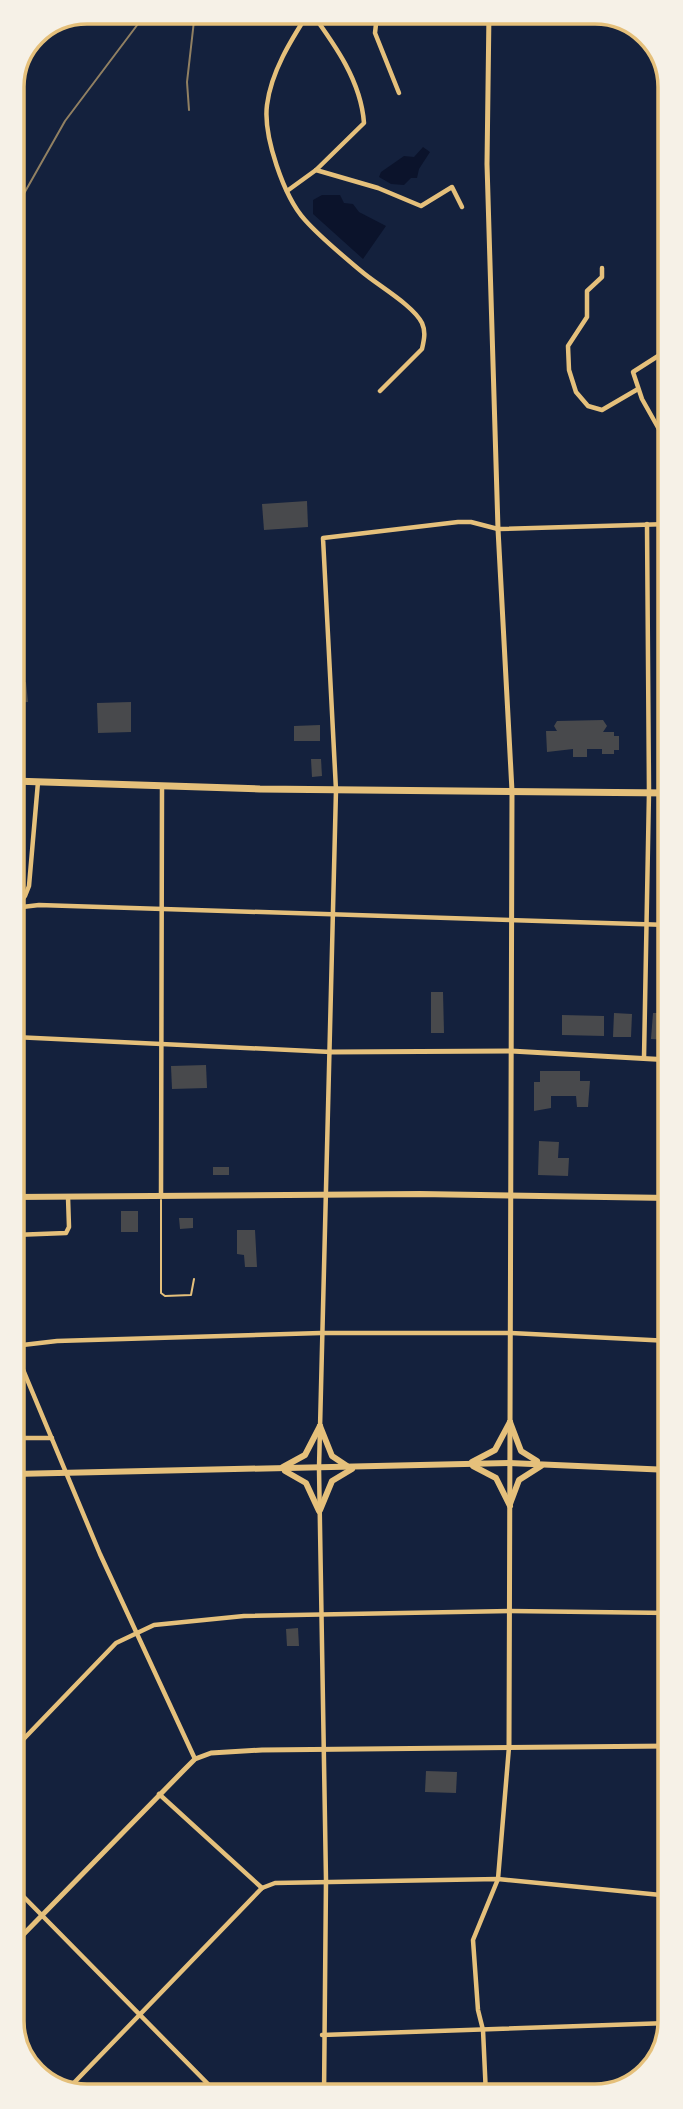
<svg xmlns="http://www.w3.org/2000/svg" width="683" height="2109" viewBox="0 0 683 2109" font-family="Lato,sans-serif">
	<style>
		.water { fill: #0b132b }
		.building { fill: #48494c }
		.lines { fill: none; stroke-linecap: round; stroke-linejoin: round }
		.service { stroke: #e5c07b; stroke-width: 2 }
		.minor { stroke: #e5c07b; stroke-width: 4.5 }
		.tertiary { stroke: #e5c07b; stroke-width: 5 }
		.secondary { stroke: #e5c07b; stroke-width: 6 }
		.primary { stroke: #e5c07b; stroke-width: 7 }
		.rail { stroke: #918062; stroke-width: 2 }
		.rim { fill: none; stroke: #e5c07b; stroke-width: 3.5 }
	</style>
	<rect width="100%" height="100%" fill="#14213d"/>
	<g class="water">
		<path d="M 423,147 L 430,152 L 419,169 L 417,178 L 411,178 L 404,185 L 391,184 L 379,177 L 381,172 L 404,156 L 414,157 Z"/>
		<path d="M 322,195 L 340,195 L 344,203 L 353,204 L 359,212 L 386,226 L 363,259 L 313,214 L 313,200 Z"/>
	</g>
	<g class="building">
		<path d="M 307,501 L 308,527 L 264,530 L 262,504 Z"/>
		<path d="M 26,682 L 28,702 L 13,703 L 13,683 Z"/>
		<path d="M 131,702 L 131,732 L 98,733 L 97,703 Z"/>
		<path d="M 603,720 L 607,726 L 603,732 L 614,732 L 614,736 L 619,736 L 619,750 L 614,750 L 614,754 L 602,754 L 602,749 L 587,749 L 587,757 L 573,757 L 573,749 L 547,752 L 546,731 L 557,731 L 554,726 L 557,721 Z"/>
		<path d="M 320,725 L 320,741 L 294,741 L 294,726 Z"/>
		<path d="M 311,759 L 321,759 L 322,776 L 312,777 Z"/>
		<path d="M 431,992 L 443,992 L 444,1033 L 431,1033 Z"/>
		<path d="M 614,1013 L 632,1014 L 631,1037 L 613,1037 Z"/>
		<path d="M 653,1013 L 668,1013 L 670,1040 L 651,1039 Z"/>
		<path d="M 562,1015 L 604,1016 L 604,1036 L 562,1035 Z"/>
		<path d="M 206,1065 L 207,1088 L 172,1089 L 171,1066 Z"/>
		<path d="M 540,1071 L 580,1071 L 580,1081 L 590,1081 L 588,1107 L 577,1107 L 576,1096 L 551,1096 L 551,1108 L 534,1111 L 534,1082 L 540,1082 Z"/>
		<path d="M 539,1141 L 559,1142 L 558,1158 L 569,1158 L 568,1176 L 538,1175 Z"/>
		<rect x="213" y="1167" width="16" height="8"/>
		<rect x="121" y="1211" width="17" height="21"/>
		<path d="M 179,1218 L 193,1218 L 193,1228 L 180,1229 Z"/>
		<path d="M 237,1230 L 255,1230 L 257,1267 L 245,1267 L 244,1255 L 237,1254 Z"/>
		<path d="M 298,1628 L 299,1646 L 287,1646 L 286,1629 Z"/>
		<path d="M 426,1771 L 457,1772 L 456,1793 L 425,1792 Z"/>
	</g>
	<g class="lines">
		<path class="service" d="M 161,1200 L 161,1293 L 165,1296 L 191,1295 L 194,1279"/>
		<g class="minor">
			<path d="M 309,12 C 291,40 271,72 267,105 C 263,136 284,197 305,220 C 321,238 342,255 361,271 C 377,285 413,305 422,323 C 426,332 424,340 422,349 L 380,391"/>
			<path d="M 385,12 L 376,24 L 375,33 L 399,93"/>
			<path d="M 316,170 L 378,188 L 421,206 L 452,187 L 462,207"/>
			<path d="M 287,191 L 316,170 L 364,123 C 361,81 335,45 311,12"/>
			<path d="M 602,268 L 602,277 L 587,291 L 587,317 L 568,346 L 569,370 L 576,392 L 588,406 L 602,410 L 638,389"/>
			<path d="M 669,349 L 633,372 L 642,399 L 669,447"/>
			<path d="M 14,908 L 39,905 L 669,925"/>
			<path d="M 13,927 L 14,908 L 25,896 L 29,886 L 38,782"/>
			<path d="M 14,1037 L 331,1052"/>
			<path d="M 644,1058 L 649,792 L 647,524"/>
			<path d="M 161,1195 L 162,786"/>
			<path d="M 14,1235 L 66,1233 L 69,1227 L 68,1197"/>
			<path d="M 14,1346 L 57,1341 L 321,1333 L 511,1333 L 670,1341"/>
			<path d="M 14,1348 L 100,1554 L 195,1759"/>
			<path d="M 14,1438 L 52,1438"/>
			<path d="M 14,1749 L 116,1643 L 154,1625 L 244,1616 L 510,1611 L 670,1613"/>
			<path d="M 159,1794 L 262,1888"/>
			<path d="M 15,1888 L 209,2085 L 215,2096"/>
			<path d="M 322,2035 L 668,2023 L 671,1986"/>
			<path d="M 67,2090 L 262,1888 L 275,1883 L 498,1879 L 671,1896"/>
			<path d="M 486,2095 L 483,2030 L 478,2010 L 473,1940 L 498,1879 L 509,1747"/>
			<path d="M 324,2096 L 326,1880 L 319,1468 L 336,790 L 323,538 L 458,522 L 471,522 L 498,529 L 669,524"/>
		</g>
		<g class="tertiary">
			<path d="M 489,12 L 487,164 L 498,529 L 512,791 L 509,1747"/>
			<path d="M 331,1052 L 511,1051 L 670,1060"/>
			<path d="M 15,1943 L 184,1770 L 195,1759 L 211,1753 L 262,1750 L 670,1746"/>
		</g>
		<g class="secondary">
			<path d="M 14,1197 L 420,1194 L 670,1198"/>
			<path d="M 510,1422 L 521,1451 L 537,1461"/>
			<path d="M 320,1426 L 332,1456 L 347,1466"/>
			<path d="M 472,1462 L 495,1450 L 510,1422"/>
			<path d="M 473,1466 L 496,1478 L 510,1506"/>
			<path d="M 283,1467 L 305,1455 L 320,1426"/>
			<path d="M 285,1471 L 306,1483 L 319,1511"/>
			<path d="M 14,1474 L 509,1463 L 670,1470"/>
			<path d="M 510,1504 L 519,1480 L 541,1466"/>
			<path d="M 320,1510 L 332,1481 L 352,1469"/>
		</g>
		<path class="primary" d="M 13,781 L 260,789 L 669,793"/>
		<g class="rail">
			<path d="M 189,110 L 187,82 L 195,12"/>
			<path d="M 13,213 L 65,121 L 147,12"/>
		</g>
	</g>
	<path d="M0 0H683V2109H0ZM87 24H595A63 63 0 0 1 658 87V2021A63 63 0 0 1 595 2084H87A63 63 0 0 1 24 2021V87A63 63 0 0 1 87 24Z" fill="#f6f1e7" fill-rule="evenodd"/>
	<path class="rim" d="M87 24H595A63 63 0 0 1 658 87V2021A63 63 0 0 1 595 2084H87A63 63 0 0 1 24 2021V87A63 63 0 0 1 87 24Z"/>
</svg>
